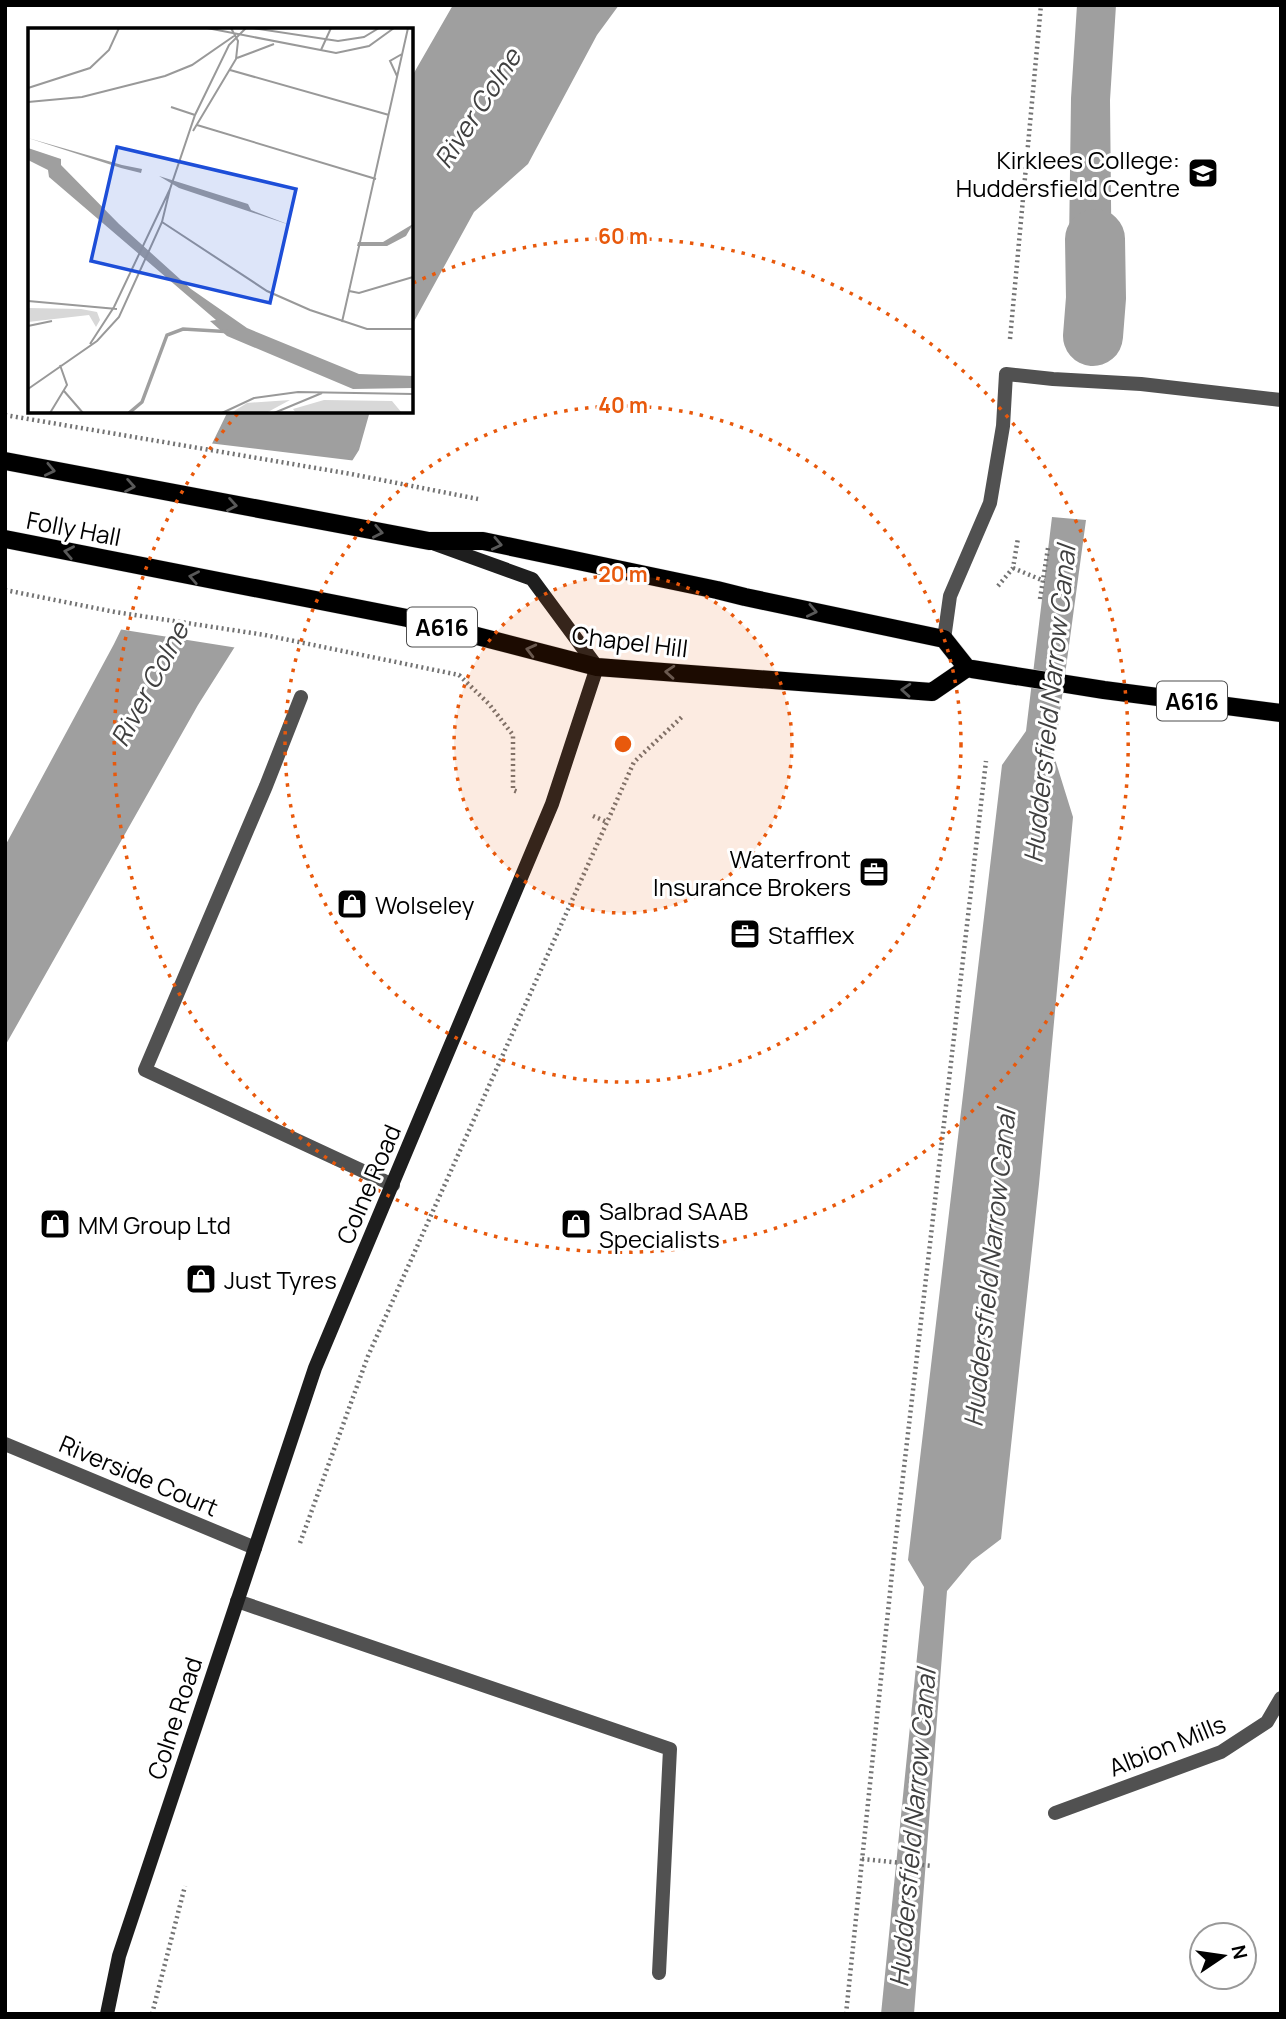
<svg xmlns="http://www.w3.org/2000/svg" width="1286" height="2019" viewBox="0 0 1286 2019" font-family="Manrope,sans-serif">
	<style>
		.water { fill: #9f9f9f }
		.pier { fill: #fff }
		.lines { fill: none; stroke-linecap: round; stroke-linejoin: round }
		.canal { stroke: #9f9f9f; stroke-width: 60 }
		.primary-casing { stroke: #dbdbdb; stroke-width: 19 }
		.path { stroke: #737373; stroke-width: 4.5; stroke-dasharray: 2 3.5; stroke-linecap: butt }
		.service { stroke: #515151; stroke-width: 14 }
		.secondary { stroke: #1e1e1e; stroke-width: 14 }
		.primary { stroke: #000; stroke-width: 18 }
		.oneway { stroke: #595959 }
		.ring { fill: none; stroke: #e8590c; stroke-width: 3.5; stroke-dasharray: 3.5 7 }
		.labels { text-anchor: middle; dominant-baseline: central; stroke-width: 6; stroke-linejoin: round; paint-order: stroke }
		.shield { fill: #fff; stroke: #4c4c4c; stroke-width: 2 }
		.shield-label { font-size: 23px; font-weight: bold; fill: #000 }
		.poi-label { font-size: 24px; fill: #000; stroke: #fff; text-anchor: start }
		.street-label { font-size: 24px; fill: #000; stroke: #fff }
		.water-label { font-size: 26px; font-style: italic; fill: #404040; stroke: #fff }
		.inset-river { fill: none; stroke: #9f9f9f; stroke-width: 3.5 }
		.inset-road { fill: none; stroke: #999; stroke-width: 2 }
		.view { fill: #1d4ed8; fill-opacity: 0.15; stroke: #1d4ed8; stroke-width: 3.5 }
		.inset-edge { fill: none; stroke: #000; stroke-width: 3.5 }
		.centre { fill: #e8590c; stroke: #fff; stroke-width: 3.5 }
		.ring-label { font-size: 21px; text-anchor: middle; font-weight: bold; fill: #e8590c; stroke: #fff; stroke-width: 6; stroke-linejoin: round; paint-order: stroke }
	</style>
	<rect width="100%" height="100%" fill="#fff"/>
	<g class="water">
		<path d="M 453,5 L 619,5 L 597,35 L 528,164 L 474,212 L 411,327 L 411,78 Z"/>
		<path d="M 1077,5 L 1116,5 L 1110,100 L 1112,298 L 1110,323 L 1068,317 L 1071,98 Z"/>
		<path d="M 228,411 L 370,411 L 359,450 L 198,705 L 5,1046 L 5,846 L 114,644 Z"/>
		<path d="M 1052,517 L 1086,520 L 1054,756 L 1073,817 L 1039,1184 L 1001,1539 L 972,1561 L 947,1591 L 914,2014 L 881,2014 L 924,1587 L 908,1560 L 1002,765 L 1026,731 Z"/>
	</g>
	<path class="pier" d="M 208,443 L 357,461 L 238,648 L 118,629 Z"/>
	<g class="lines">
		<path class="canal" d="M 1093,336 L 1096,298 L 1095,239"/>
		<g class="primary-casing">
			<g id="primary">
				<path d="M 5,461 L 429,541 L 483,541 L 717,590 L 745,597 L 944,639 L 967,668 L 972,669 L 1104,690 L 1281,713"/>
				<path d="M 5,539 L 407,618 L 597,667 L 932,692 L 967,668"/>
			</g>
		</g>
		<g class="path">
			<path d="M 1010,339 L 1041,5"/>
			<path d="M 5,415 L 351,474 L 478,499"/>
			<path d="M 1013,568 L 1044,581"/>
			<path d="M 998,586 L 1013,568 L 1018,538"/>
			<path d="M 5,590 L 115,612 L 265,635 L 459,675 L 489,704 L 513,735 L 513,790 L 518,792"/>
			<path d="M 1040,599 L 1048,548"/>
			<path d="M 593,816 L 607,822"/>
			<path d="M 300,1543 L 368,1356 L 634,762 L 684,715"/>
			<path d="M 862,1859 L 933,1866"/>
			<path d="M 152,2014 L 185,1886"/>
			<path d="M 846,2014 L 894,1554 L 986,761"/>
		</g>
		<g class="service">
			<path d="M 944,639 L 950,596 L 990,503 L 1003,426 L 1006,374 L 1053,379 L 1141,384 L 1281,400"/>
			<path d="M 301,697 L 266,786 L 145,1070 L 393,1185"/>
			<path d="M 5,1444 L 255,1548"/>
			<path d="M 237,1601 L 670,1749 L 659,1973"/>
			<path d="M 1055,1813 L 1221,1752 L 1267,1722 L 1281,1698"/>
		</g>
		<path class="secondary" d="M 107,2014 L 119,1956 L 315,1368 L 552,804 L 597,667 L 532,579 L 435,544"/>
		<use href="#primary" class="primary"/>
	</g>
	<defs><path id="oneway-chevron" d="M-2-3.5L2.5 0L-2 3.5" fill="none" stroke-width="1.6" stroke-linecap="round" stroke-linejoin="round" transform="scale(1.75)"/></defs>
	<g class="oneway">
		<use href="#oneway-chevron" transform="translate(50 470) rotate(12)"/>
		<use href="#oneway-chevron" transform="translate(130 486) rotate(10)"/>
		<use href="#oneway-chevron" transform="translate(232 505) rotate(10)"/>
		<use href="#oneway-chevron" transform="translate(378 532) rotate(11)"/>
		<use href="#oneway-chevron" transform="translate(497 544) rotate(12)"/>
		<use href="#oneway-chevron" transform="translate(69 552) rotate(-169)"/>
		<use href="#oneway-chevron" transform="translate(194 577) rotate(-169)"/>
		<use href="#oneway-chevron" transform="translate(812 611) rotate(12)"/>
		<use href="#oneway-chevron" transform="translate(531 650) rotate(-166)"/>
		<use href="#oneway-chevron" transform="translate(670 672) rotate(-176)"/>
		<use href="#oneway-chevron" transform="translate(906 690) rotate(-176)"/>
	</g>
	<circle cx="623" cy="744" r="169" fill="#e8590c" fill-opacity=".12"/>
	<g class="ring">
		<circle cx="623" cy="744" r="169"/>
		<circle cx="623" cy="744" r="338"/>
		<path d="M413 283A507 507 0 1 1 240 411"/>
	</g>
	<defs>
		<g id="university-square" transform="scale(1.575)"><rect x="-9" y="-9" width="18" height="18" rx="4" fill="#000" stroke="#fff"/><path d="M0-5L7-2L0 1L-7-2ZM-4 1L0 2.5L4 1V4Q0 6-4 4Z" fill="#fff"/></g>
		<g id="office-square" transform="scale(1.575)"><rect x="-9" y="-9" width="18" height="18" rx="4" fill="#000" stroke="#fff"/><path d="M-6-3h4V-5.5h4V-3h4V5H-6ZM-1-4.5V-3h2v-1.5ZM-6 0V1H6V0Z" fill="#fff"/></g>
		<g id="shop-square" transform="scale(1.575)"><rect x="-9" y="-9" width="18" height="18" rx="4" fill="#000" stroke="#fff"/><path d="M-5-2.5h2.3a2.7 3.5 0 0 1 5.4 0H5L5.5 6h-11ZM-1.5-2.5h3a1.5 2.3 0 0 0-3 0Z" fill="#fff"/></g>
	</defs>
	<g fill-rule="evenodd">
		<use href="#university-square" x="1203" y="173"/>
		<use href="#office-square" x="874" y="872"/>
		<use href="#shop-square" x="352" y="904"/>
		<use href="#office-square" x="745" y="934"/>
		<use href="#shop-square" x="55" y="1224"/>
		<use href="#shop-square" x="576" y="1224"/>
		<use href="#shop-square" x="201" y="1279"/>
	</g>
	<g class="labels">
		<g class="shield">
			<rect x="407" y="607.5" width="70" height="39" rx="5"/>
			<rect x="1157" y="681.5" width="70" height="39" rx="5"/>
		</g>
		<g class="shield-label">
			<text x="442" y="627">A616</text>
			<text x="1192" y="701">A616</text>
		</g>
		<g class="poi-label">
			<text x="1180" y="159" text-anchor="end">Kirklees College:<tspan x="1180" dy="28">Huddersfield Centre</tspan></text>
			<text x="851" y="858" text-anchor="end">Waterfront<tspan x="851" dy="28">Insurance Brokers</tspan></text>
			<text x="375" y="904">Wolseley</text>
			<text x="768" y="934">Stafflex</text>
			<text x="599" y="1210">Salbrad SAAB<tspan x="599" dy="28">Specialists</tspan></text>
			<text x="78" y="1224">MM Group Ltd</text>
			<text x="224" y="1279">Just Tyres</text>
		</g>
		<g class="street-label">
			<text transform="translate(74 528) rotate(11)">Folly Hall</text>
			<text transform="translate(630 641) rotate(7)">Chapel Hill</text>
			<text transform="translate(368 1184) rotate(-67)">Colne Road</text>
			<text transform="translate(139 1475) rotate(23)">Riverside Court</text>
			<text transform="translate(174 1718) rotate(-72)">Colne Road</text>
			<text transform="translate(1167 1745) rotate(-22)">Albion Mills</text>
		</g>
		<g class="water-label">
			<text transform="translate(477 108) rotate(-57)">River Colne</text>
			<text transform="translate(149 684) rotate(-62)">River Colne</text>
			<text transform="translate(1049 704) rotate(-84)">Huddersfield Narrow Canal</text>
			<text transform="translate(989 1268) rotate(-84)">Huddersfield Narrow Canal</text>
			<text transform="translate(912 1828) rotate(-85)">Huddersfield Narrow Canal</text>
		</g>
	</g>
	<g transform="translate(28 28)">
		<rect width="385" height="385" fill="#fff"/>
		<path d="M 0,280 L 53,281 L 69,284 L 72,292 L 68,299 L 61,287 L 0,294 ZM 262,372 L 238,385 L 203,385 L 219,375 ZM 296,372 L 364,373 L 374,385 L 268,385 L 265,381 Z" fill="#d8d8d8"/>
		<path d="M 0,110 L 94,137 L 114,141 L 113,145 L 93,140 ZM 0,120 L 33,131 L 33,137 L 91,196 L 163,261 L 219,300 L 331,346 L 385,348 L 385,360 L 325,361 L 199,308 L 182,293 L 188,292 L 21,149 L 20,142 L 0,132 ZM 131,148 L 220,176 L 223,182 L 262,197 L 151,160 ZM 385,196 L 378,208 L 359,218 L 329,218 L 330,214 L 355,214 Z" fill="#9f9f9f"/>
		<path class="inset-river" d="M 101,385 L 114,374 L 139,307 L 155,301 L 205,304"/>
		<path class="inset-road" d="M 179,0 L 308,25 L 341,18 L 366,0M 225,0 L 310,13 L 336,9 L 351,0M 293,22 L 303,0M 209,30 L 246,16M 202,42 L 361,87M 369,48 L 362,33 L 374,26M 0,60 L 62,40 L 81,22 L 91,0M 0,74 L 54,69 L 137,48 L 164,37 L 206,8M 143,79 L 167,87M 169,97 L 348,151M 165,103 L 208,31 L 210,13 L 203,0M 134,194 L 239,263 L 282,282 L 339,301 L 385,301M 321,263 L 380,0M 0,273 L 89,281M 314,294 L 321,263 L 331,265 L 385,249M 0,298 L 24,293M 62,316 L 86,279 L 142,161 L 167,87 L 201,17 L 218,0M 0,361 L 69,313 L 91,289 L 134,194 L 142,161M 36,363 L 55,385M 22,385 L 39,357 L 32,337M 194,385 L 226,370 L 270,364 L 385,366M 246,385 L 294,365"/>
		<path class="view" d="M 89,119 L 268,161 L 242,275 L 63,233 Z"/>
		<rect width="385" height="385" class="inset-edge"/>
	</g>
	<circle cx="623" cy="744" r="10" class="centre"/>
	<g class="ring-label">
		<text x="623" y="244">60 m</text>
		<text x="623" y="413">40 m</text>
		<text x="623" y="582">20 m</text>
	</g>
	<rect width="1286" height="2019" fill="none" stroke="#000000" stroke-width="14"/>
	<g transform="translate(1223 1956) rotate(77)"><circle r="33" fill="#ffffff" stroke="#999999" stroke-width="2"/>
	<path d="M0-5L12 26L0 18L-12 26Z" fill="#000000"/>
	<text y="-10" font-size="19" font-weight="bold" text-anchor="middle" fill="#000000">N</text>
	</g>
</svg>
